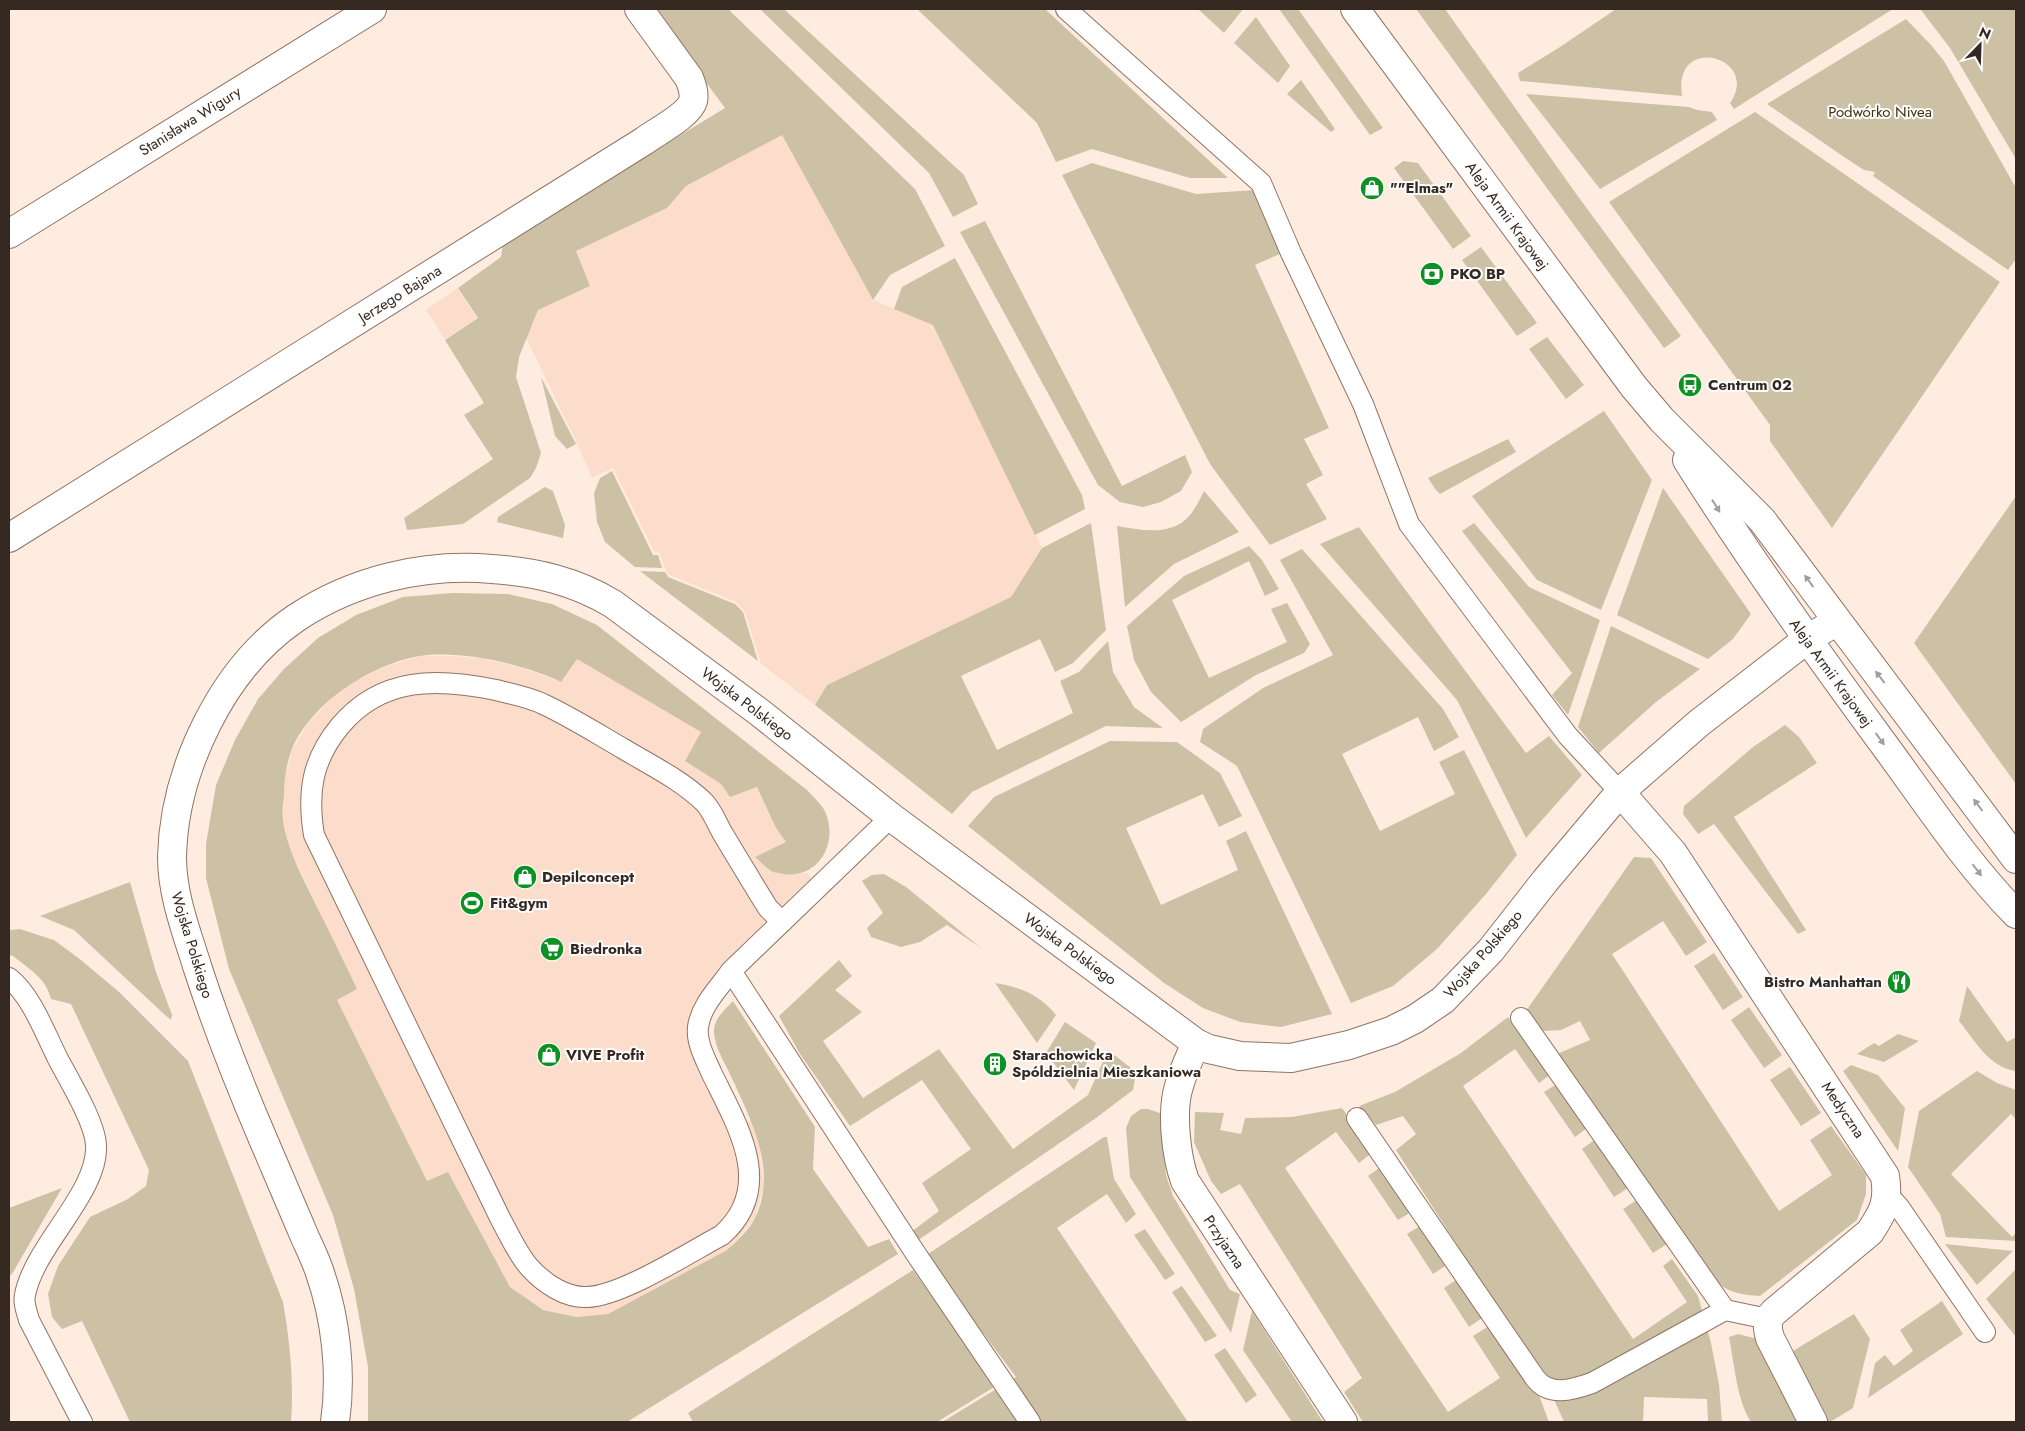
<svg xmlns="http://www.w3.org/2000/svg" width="2025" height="1431" viewBox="0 0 2025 1431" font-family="Jost,sans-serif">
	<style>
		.built { fill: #fcddcb }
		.green { fill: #ccc1a5 }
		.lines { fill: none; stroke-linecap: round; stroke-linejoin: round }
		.lane-casing { stroke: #907463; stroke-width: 22 }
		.street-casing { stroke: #907463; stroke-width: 30 }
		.secondary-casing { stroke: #907463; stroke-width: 30 }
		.lane { stroke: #fff; stroke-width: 20 }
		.street { stroke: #fff; stroke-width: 28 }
		.secondary { stroke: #fff; stroke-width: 28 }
		.oneway { fill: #a49e9b }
		.labels { text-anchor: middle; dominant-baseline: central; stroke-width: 4; stroke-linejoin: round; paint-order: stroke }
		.park-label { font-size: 15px; fill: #40330c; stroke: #fdfdfd }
		.street-label { font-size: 15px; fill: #342821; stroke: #fdfdfd }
		.poi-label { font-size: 15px; font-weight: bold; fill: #342821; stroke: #fdfdfd; text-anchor: start }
	</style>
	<rect width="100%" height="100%" fill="#ffece0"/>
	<g class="built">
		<path d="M 782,135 L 873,300 L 933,325 L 1042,548 L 1011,597 L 827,685 L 815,705 L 761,664 L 744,610 L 736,602 L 667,574 L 659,552 L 655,553 L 613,468 L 592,478 L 575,439 L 526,338 L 538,310 L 590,286 L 576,251 L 667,208 L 686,186 Z"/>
		<path d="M 457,288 L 477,318 L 445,339 L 426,310 Z"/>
		<path d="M 420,656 L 452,656 L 479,658 L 523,668 L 561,682 L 577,659 L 701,732 L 685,761 L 721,784 L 730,796 L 757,786 L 776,828 L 786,842 L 755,857 L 789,874 L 807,873 L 818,888 L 731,971 L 698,1029 L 740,1129 L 751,1119 L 759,1143 L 764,1187 L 755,1218 L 737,1240 L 727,1250 L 608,1314 L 576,1317 L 543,1310 L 528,1300 L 510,1287 L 448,1173 L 427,1182 L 336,999 L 357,989 L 289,848 L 283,818 L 285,777 L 293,748 L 308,723 L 333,697 L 353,682 L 387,666 Z"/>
	</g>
	<g class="green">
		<path d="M 652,9 L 728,9 L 915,189 L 945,246 L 890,275 L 873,300 L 782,135 L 686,186 L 667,208 L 576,251 L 590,286 L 538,310 L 519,357 L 516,377 L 541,453 L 536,468 L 530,478 L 463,524 L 407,530 L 404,518 L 493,459 L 464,415 L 484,403 L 445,340 L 478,318 L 458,288 L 501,257 L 503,243 L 725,108 Z"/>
		<path d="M 760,9 L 784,9 L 964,175 L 978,204 L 953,217 L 929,173 Z"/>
		<path d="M 917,9 L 1045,9 L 1228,178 L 1190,178 L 1092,149 L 1056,162 L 1037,123 Z"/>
		<path d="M 1198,9 L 1243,9 L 1224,33 Z"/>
		<path d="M 1279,9 L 1298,9 L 1383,128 L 1370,135 Z"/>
		<path d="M 1416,9 L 1445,9 L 1577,195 L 1681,336 L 1664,348 Z"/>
		<path d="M 1616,9 L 1893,9 L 1734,109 L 1730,103 C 1762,57 1672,32 1682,96 L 1520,81 L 1518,73 L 1560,47 Z"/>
		<path d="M 1923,9 L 2016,9 L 2016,159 L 1950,48 L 1921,10 Z"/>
		<path d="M 1256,17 L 1290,66 L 1278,83 L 1234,43 Z"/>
		<path d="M 1906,19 L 1931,45 L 1944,61 L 2016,188 L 2016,259 L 2008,270 L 1873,176 L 1875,172 L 1864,170 L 1847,159 L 1767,104 Z"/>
		<path d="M 1301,80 L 1335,129 L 1331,132 L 1287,94 Z"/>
		<path d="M 1526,94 L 1689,107 L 1697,110 L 1712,112 L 1717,120 L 1600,189 Z"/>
		<path d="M 1755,112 L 2000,282 L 1832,528 L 1770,441 L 1770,425 L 1609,202 Z"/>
		<path d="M 1403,161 L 1418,163 L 1471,236 L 1453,249 L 1394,168 Z"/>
		<path d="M 1092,163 L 1196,194 L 1255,190 L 1284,252 L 1255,265 L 1329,428 L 1304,439 L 1323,475 L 1306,484 L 1327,519 L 1270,545 L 1210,464 L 1062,175 Z"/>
		<path d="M 985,221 L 1122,486 L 1185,455 L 1192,472 L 1181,491 L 1161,502 L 1143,507 L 1120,502 L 1098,485 L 960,232 Z"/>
		<path d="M 1481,247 L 1537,323 L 1517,336 L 1462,260 Z"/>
		<path d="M 955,258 L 1082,495 L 1085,509 L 1035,535 L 933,325 L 894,309 L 902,287 Z"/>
		<path d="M 1547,337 L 1584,385 L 1566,399 L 1529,349 Z"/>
		<path d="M 541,377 L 576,444 L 567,449 L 555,436 Z"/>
		<path d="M 1604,411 L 1652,480 L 1601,610 L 1537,580 L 1472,496 Z"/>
		<path d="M 1508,439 L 1516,452 L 1440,494 L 1436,490 L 1428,478 Z"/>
		<path d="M 612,471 L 653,555 L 658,555 L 662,568 L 635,567 L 605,542 L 597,522 L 594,493 L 600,478 Z"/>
		<path d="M 545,487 L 553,491 L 565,525 L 563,538 L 497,522 L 498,517 Z"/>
		<path d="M 1663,488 L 1751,614 L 1733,639 L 1708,659 L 1617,615 Z"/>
		<path d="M 1204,491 L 1239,532 L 1174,564 L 1125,607 L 1117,526 C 1141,530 1172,537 1190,515 C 1196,508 1200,499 1204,491 Z"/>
		<path d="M 2016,496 L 2016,784 L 1914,643 Z"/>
		<path d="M 1091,523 L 1106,630 L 1073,663 L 1055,672 L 1040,639 L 961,676 L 997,750 L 1073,713 L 1060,681 L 1079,672 L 1108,641 L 1113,672 L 1134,707 L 1163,728 L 1106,726 L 972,792 L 952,814 L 815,705 L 827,685 L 1011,597 L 1042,548 Z"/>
		<path d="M 1474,523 L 1529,587 L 1600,620 L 1568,715 L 1552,695 L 1572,673 L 1462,531 Z"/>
		<path d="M 1359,527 L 1526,753 L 1549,736 L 1582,775 L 1526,838 L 1457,700 L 1320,544 Z"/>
		<path d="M 1249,546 L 1262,560 L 1279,589 L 1265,596 L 1249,561 L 1172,600 L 1209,678 L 1287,642 L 1271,609 L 1287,603 L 1310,644 L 1304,653 L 1256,675 L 1181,722 L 1151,692 L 1134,660 L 1127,626 L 1184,576 Z"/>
		<path d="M 1302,549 L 1443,709 L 1459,737 L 1434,751 L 1418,717 L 1342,754 L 1380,831 L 1455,794 L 1439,762 L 1464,750 L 1517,855 L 1486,894 L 1437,949 L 1393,986 L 1351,1003 L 1237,766 L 1200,742 L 1203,729 L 1263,688 L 1333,655 L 1280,560 Z"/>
		<path d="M 640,571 L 665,572 L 668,577 L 735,604 L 743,612 L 758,661 Z"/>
		<path d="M 453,593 L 508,594 L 552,604 L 597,625 L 807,790 C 814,798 823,805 826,814 C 838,844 818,879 784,874 C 781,873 776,873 773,872 C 767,869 760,861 755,857 L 786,842 L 776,828 L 757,787 L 730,797 L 721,784 L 685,761 L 701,732 L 577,659 L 561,682 C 523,664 462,650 420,656 C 372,664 312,702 292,749 C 286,764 284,781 284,797 C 283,804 282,812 283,820 C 287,849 301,874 314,901 C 329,930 343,960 357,989 L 337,1000 L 427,1181 L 448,1172 L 510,1287 L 543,1310 L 576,1317 L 608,1314 L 727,1250 C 737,1241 749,1230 755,1218 C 779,1169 749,1116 729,1072 C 723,1060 713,1043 714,1029 C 715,1018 726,1008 733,1001 L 815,1127 L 813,1169 L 868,1247 L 889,1239 L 898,1254 L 627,1422 L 368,1422 L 368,1367 L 354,1289 L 333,1215 L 229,969 L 206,878 L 206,844 L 216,785 L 235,740 L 258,699 L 284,669 L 318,638 L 356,615 L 403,597 Z"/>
		<path d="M 1611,626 L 1700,669 L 1656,702 L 1599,753 L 1578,727 Z"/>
		<path d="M 1785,725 L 1799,737 L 1817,763 L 1734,817 L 1806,930 L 1798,934 L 1714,824 L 1698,834 L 1683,814 L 1684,806 L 1753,747 Z"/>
		<path d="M 1110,741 L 1177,742 L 1220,773 L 1242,816 L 1219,827 L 1203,794 L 1126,828 L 1161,905 L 1238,870 L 1226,841 L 1246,831 L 1332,1014 L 1281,1027 L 1240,1022 L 1203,1008 L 1164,983 L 968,826 L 994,797 Z"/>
		<path d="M 1634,857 L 1651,858 L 1707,942 L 1686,956 L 1663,921 L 1612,954 L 1779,1211 L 1832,1175 L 1810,1140 L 1831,1126 L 1866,1175 L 1866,1194 L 1857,1220 L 1760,1296 C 1744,1295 1728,1293 1717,1282 L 1557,1054 L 1590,1040 L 1580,1021 L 1561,1030 L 1543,1031 L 1526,1011 Z"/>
		<path d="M 884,874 L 906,887 L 981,948 L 947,925 L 920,942 L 901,947 L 871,937 L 867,928 L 883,913 L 862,881 L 872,875 Z"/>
		<path d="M 130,882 L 156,972 L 172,1015 L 171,1020 L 165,1015 L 74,930 L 40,916 Z"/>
		<path d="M 20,929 L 54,940 L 81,960 L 119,992 L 188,1061 L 283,1302 C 290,1342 294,1382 291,1422 L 130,1422 L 82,1321 L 62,1329 L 52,1317 L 48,1294 L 58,1266 L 90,1217 L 128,1199 L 146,1186 L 149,1170 L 71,1004 L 51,999 C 46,978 29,969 13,956 L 9,955 L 9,930 Z"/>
		<path d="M 1714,953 L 1743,997 L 1723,1010 L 1694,966 Z"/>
		<path d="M 839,960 L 852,976 L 835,990 L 862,1012 L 823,1041 L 863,1098 L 939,1049 L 1013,1149 L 1088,1095 L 1108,1050 L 1136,1072 L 1133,1090 L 1096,1118 L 917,1241 L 911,1232 L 939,1211 L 922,1183 L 971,1149 L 922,1080 L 850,1126 L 800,1054 L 779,1016 Z"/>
		<path d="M 995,983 C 1020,987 1040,995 1056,1015 L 1037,1043 Z"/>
		<path d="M 1967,986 L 2007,1042 L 2016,1037 L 2016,1071 C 1990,1068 1975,1041 1959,1021 Z"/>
		<path d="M 1749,1007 L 1782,1055 L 1764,1068 L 1731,1020 Z"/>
		<path d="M 1508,1017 L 1550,1075 L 1539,1083 L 1515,1049 L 1463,1086 L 1633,1339 L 1687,1302 L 1663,1266 L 1672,1259 L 1698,1296 L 1711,1343 L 1719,1384 L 1722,1422 L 1708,1422 L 1707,1399 L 1644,1397 L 1643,1422 L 1564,1422 L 1548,1386 L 1396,1150 L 1416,1134 L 1403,1116 L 1376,1125 L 1359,1106 L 1395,1092 L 1461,1053 Z"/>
		<path d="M 1065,1022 L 1096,1043 L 1074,1090 L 1046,1053 Z"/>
		<path d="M 1898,1034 L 1919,1041 L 1884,1062 L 1857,1054 L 1874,1043 L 1879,1046 Z"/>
		<path d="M 1851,1065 L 1878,1075 L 1905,1108 L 1898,1151 L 1843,1071 Z"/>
		<path d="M 1790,1067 L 1821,1113 L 1801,1126 L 1770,1080 Z"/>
		<path d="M 1977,1071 L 1997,1083 L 2016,1090 L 2016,1119 L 2011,1114 L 1951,1174 L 2012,1237 L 2016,1233 L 2016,1241 L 1946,1237 L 1940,1214 L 1908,1167 L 1919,1111 Z"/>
		<path d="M 1557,1084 L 1587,1128 L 1575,1137 L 1544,1092 Z"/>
		<path d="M 1342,1108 L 1373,1152 L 1359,1163 L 1336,1132 L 1285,1168 L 1448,1412 L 1500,1378 L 1473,1336 L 1492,1324 L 1537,1390 L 1549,1422 L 1363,1422 L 1344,1392 L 1362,1378 L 1240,1184 L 1221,1194 L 1211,1181 L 1194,1142 L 1195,1112 L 1224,1113 L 1220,1130 L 1241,1134 L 1245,1118 L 1292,1117 Z"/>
		<path d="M 1141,1109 L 1148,1109 L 1160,1113 L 1166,1175 L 1173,1196 L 1230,1290 L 1240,1294 L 1231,1333 L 1130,1177 L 1126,1128 L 1131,1116 Z"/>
		<path d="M 1104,1137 L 1107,1137 L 1114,1179 L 1136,1214 L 1126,1223 L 1107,1194 L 1057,1228 L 1188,1422 L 942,1422 L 1016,1377 L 925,1256 Z"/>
		<path d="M 1596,1139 L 1628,1188 L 1614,1197 L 1582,1149 Z"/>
		<path d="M 1382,1166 L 1413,1211 L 1398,1220 L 1368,1176 Z"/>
		<path d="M 62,1188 L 12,1274 L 9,1276 L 9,1208 Z"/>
		<path d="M 1637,1200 L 1667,1244 L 1653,1253 L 1623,1209 Z"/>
		<path d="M 1423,1224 L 1448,1264 L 1433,1274 L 1407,1234 Z"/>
		<path d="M 1145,1229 L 1175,1274 L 1165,1280 L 1134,1235 Z"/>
		<path d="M 1945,1244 L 2013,1251 L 1977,1285 Z"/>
		<path d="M 2016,1269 L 2016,1337 L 1986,1299 Z"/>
		<path d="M 913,1270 L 996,1386 L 937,1422 L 693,1422 L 688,1413 Z"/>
		<path d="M 1459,1278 L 1485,1316 L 1469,1327 L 1444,1288 Z"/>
		<path d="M 1182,1286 L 1217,1336 L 1205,1342 L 1172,1292 Z"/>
		<path d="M 1942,1301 L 1963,1334 L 1868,1398 L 1875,1363 L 1885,1355 L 1894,1366 L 1913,1351 L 1900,1330 Z"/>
		<path d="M 1252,1311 L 1323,1422 L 1292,1422 L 1243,1350 Z"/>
		<path d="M 1854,1314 L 1870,1339 L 1853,1408 L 1830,1422 L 1822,1422 L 1788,1354 Z"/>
		<path d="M 1738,1334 L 1761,1340 L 1803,1422 L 1751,1422 C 1737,1401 1734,1362 1729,1337 Z"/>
		<path d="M 1225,1348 L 1257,1395 L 1246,1403 L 1214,1355 Z"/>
	</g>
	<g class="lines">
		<g class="lane-casing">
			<g id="lane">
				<path d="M 1066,9 L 1261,183 L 1291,253 L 1363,404 L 1409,524 L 1568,736 L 1620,792"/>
				<path d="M 891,817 L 731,971 L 916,1254 L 1030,1422"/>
				<path d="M 731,971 C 719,988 701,1005 698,1027 C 696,1043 706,1060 712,1074 C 737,1125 776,1187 722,1235 C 690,1252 622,1296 587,1297 C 566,1298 545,1284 531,1269 C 519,1257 509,1234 501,1220 L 314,835 C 307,792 312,760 340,726 C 382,676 438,678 496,690 C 511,694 529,697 543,704 C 571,717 596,733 622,748 C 650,765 680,779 704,802 C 712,810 717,824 723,834 C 738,859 753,884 768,908 L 782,922"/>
				<path d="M 9,978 C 31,995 45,1033 58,1059 C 69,1080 95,1122 96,1145 C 99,1192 34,1246 25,1295 C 23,1303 27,1312 29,1320 L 82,1422"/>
				<path d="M 1521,1018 L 1725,1310"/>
				<path d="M 1357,1118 L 1535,1378 C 1549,1397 1572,1390 1592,1383 L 1725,1310 L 1768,1319"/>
				<path d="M 1888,1195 L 1899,1207 L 1985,1332"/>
			</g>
		</g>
		<g class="street-casing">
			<g id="street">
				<path d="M 9,234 L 372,9"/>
				<path d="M 9,538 L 644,141 C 656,132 689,115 693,101 C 695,93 692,85 689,78 L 639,9"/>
				<path d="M 1620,792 L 1673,853 L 1885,1176 C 1889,1201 1884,1211 1870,1232 L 1774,1312 C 1766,1320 1767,1328 1770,1338 L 1813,1422"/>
				<path d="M 1196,1043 C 1190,1057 1183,1071 1179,1086 C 1171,1111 1176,1156 1185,1181 L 1343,1422"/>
				<path d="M 335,1422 C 342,1374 336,1319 320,1273 C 315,1257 307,1243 301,1228 C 288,1198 276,1169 263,1139 C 239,1083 217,1027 198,969 C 187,933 172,896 172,857 C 174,770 222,668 296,618 C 353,580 424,563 492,569 C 536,572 575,581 613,604 L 759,712 L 891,817 L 1196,1043 L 1209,1049 L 1240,1056 L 1291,1058 L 1349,1045 L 1391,1031 L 1415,1019 L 1443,1000 L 1491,950 L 1545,881 L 1620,792 L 1699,723 L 1806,640 L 1837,621"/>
			</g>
		</g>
		<g class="secondary-casing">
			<g id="secondary">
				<path d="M 1355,9 L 1634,387 L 1662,420 L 1762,520 L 2016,859"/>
				<path d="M 1687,460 C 1750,560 1818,655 1888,750 C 1929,806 1967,864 2016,914"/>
			</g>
		</g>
		<use href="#lane" class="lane"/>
		<use href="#street" class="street"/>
		<use href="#secondary" class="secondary"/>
	</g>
	<defs><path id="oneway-solid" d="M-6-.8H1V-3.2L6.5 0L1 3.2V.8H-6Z" transform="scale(1.25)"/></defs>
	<g class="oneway">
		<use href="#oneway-solid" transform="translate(1716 506) rotate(58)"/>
		<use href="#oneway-solid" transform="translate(1809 581) rotate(-126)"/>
		<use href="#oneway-solid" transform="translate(1880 677) rotate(-128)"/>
		<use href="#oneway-solid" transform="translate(1880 739) rotate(54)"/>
		<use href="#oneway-solid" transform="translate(1978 805) rotate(-127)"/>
		<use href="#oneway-solid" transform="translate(1977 870) rotate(52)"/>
	</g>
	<defs>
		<g id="shop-disc" transform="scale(1.25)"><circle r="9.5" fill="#0d9122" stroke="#fdfdfd"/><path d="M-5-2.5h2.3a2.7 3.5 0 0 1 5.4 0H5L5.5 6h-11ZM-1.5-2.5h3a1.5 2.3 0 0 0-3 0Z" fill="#fff"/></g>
		<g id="bank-disc" transform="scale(1.25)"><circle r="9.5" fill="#0d9122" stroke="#fdfdfd"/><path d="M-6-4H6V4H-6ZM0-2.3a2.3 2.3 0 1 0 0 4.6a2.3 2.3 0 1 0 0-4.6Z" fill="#fff"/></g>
		<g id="bus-disc" transform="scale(1.25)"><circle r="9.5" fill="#0d9122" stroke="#fdfdfd"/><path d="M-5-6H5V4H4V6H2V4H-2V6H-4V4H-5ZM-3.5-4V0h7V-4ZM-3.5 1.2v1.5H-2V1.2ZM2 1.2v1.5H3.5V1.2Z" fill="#fff"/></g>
		<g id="stadium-disc" transform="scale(1.25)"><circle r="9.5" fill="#0d9122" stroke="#fdfdfd"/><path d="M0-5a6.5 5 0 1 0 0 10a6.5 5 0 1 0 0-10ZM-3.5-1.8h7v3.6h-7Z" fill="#fff"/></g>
		<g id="supermarket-disc" transform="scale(1.25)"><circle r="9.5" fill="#0d9122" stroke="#fdfdfd"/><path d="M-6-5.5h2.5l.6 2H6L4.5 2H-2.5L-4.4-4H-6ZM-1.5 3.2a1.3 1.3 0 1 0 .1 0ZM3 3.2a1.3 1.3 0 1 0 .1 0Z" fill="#fff"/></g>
		<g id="restaurant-disc" transform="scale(1.25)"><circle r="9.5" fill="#0d9122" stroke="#fdfdfd"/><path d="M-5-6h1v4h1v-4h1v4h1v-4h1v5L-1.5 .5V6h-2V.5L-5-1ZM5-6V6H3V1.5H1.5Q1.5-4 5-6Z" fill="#fff"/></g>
		<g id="building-disc" transform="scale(1.25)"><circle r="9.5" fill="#0d9122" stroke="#fdfdfd"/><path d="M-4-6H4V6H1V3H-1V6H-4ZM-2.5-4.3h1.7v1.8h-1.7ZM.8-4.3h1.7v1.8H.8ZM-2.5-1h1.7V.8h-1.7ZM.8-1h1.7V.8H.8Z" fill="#fff"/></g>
	</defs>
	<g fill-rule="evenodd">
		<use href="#shop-disc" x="1372" y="188"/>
		<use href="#bank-disc" x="1432" y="274"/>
		<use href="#bus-disc" x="1690" y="385"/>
		<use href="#shop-disc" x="525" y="877"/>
		<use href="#stadium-disc" x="472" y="903"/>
		<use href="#supermarket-disc" x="552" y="949"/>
		<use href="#restaurant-disc" x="1899" y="982"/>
		<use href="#shop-disc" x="549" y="1055"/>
		<use href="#building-disc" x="995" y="1064"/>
	</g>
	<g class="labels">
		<g class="park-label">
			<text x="1880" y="112">Podwórko Nivea</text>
		</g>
		<g class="street-label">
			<text transform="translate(190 121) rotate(-32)">Stanisława Wigury</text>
			<text transform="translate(1507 216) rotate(54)">Aleja Armii Krajowej</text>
			<text transform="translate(400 294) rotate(-32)">Jerzego Bajana</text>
			<text transform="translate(1831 673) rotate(54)">Aleja Armii Krajowej</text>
			<text transform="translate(747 704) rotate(37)">Wojska Polskiego</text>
			<text transform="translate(192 945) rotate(73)">Wojska Polskiego</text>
			<text transform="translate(1070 949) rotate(36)">Wojska Polskiego</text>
			<text transform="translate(1483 954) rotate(-49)">Wojska Polskiego</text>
			<text transform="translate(1843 1110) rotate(56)">Medyczna</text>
			<text transform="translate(1224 1242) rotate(56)">Przyjazna</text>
		</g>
		<g class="poi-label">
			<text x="1390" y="188">""Elmas"</text>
			<text x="1450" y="274">PKO BP</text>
			<text x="1708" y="385">Centrum 02</text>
			<text x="542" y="877">Depilconcept</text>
			<text x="490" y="903">Fit&amp;gym</text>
			<text x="570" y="949">Biedronka</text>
			<text x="1882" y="982" text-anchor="end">Bistro Manhattan</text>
			<text x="566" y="1055">VIVE Profit</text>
			<text x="1012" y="1055">Starachowicka<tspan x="1012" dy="17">Spóldzielnia Mieszkaniowa</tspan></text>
		</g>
	</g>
	<rect width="2025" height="1431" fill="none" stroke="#342821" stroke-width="20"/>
	<g transform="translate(1980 45) rotate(23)" stroke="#fdfdfd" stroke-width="4" paint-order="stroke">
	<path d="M0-4L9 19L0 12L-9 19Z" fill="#342821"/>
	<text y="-8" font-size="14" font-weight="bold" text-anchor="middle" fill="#342821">N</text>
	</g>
</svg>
